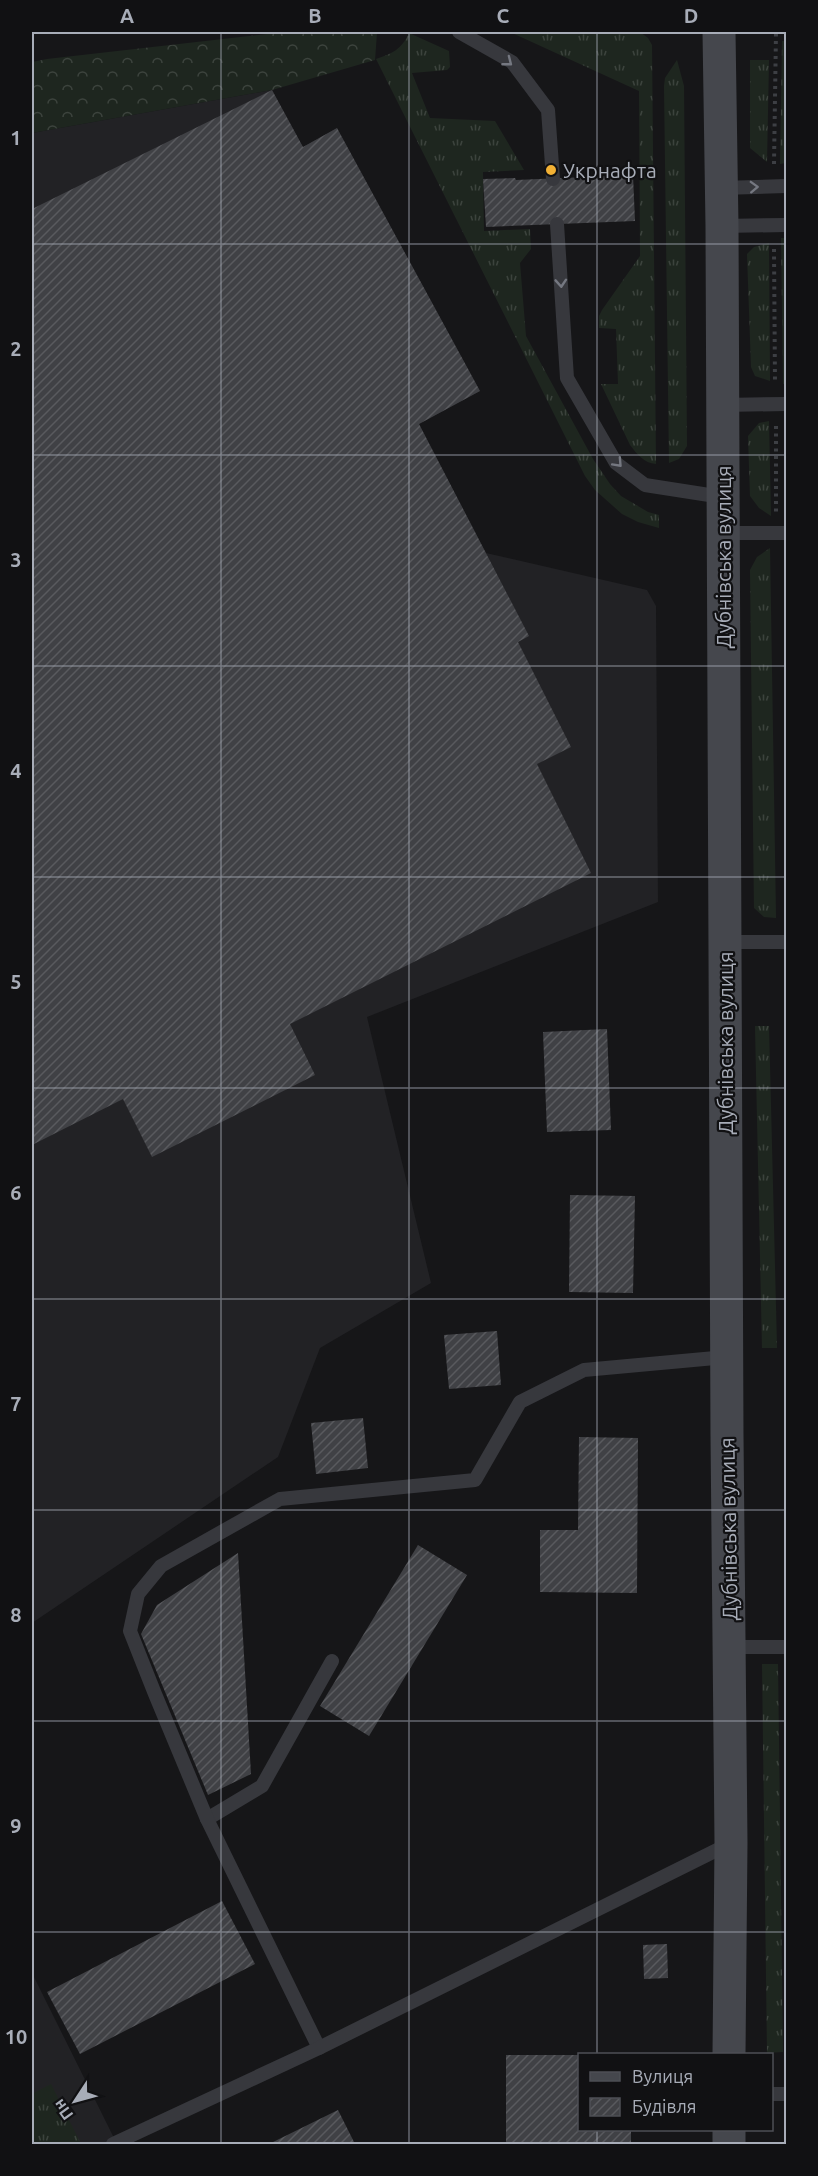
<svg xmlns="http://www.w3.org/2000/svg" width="818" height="2176" viewBox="0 0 818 2176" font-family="Ubuntu,sans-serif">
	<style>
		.built { fill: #222225 }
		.grass { fill: url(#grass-tufts) }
		.forest { fill: url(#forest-crowns) }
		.building { fill: url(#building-hatch) }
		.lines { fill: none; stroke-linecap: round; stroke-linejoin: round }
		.path { stroke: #3d3f44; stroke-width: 4; stroke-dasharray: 3 4.5; stroke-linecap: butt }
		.service { stroke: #37383d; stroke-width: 14 }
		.secondary { stroke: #45474d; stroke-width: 33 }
		.oneway { stroke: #757881 }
		.grid { fill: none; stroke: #a8adb8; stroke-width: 1.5; stroke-opacity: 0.55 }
		.poi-dot { fill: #f2b134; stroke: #111113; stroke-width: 2 }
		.labels { text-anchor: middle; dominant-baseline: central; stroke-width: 4.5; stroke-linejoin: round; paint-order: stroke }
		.poi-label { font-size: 21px; fill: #a8adb8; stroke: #111113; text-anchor: start }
		.street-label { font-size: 21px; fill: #a8adb8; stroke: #111113 }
		.neatline { fill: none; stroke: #a8adb8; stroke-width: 2 }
		.grid-label { font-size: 20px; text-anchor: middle; font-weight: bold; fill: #a8adb8 }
	</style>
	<defs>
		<pattern id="grass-tufts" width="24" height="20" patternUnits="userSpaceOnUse" patternTransform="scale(1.5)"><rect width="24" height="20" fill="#1e261f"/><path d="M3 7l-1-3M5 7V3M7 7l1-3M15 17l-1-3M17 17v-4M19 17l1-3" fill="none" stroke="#3c433d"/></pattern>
		<pattern id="forest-crowns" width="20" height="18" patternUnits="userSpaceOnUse" patternTransform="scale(1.5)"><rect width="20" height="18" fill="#1e261f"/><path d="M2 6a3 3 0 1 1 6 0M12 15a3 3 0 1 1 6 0" fill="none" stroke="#3c433d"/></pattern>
		<pattern id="building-hatch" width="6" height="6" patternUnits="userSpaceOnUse" patternTransform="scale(1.5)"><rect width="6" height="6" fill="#404145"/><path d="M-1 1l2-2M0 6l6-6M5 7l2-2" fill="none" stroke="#595a5e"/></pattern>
	</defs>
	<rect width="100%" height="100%" fill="#161618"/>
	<g class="built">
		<path d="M 272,90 L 303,147 L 337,128 L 480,391 L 419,424 L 486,553 L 647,590 L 656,606 L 658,902 L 367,1017 L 431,1283 L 320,1348 L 278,1457 L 32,1623 L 32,133 Z"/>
		<path d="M 32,1973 L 111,2132 L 117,2144 L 32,2144 Z"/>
	</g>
	<g class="grass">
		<path d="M 510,32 L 640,32 L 648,38 L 652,45 L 656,464 C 644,463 637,454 630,445 L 601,384 L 618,384 L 616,329 L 599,328 L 599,316 L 602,310 L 640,256 L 639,91 Z"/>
		<path d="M 409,33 L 449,51 L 450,67 L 447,70 L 412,73 L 430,118 L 495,121 L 524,170 L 483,172 L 484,231 L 530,229 L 531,249 L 520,263 L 526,336 L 593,459 L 610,484 L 621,496 L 648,512 L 659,515 L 659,528 L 638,522 L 622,514 L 595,490 L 585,476 L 376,59 C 392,54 402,49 409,33 Z"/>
		<path d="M 782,41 L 786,41 L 786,163 L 780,164 Z"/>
		<path d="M 677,60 L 684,86 L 687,446 L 679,459 L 669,463 L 664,86 L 665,78 Z"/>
		<path d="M 750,60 L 769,60 L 767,162 L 750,148 Z"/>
		<path d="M 781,238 L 786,238 L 786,384 L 783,384 Z"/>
		<path d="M 769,243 L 770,381 L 755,376 L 751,367 L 747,254 L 754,247 Z"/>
		<path d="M 769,421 L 771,516 L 759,508 L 750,496 L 748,436 L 759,423 Z"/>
		<path d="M 770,548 L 776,918 L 764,917 L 754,908 L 750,570 L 757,557 Z"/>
		<path d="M 755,1026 L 769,1026 L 777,1348 L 762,1348 Z"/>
		<path d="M 762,1664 L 778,1664 L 783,2052 L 767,2053 Z"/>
		<path d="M 51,2084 L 80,2142 L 75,2144 L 32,2144 L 32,2094 Z"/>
	</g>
	<path class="forest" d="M 285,32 L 377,32 L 375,60 L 272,90 L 32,133 L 32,62 L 47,59 Z"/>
	<g class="building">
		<path d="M 272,90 L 303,147 L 337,128 L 480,391 L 419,424 L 529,636 L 518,642 L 571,747 L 537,764 L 591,873 L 290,1024 L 315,1075 L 152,1157 L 123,1099 L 32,1145 L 32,209 Z"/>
		<path d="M 633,175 L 635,221 L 486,227 L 483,179 L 515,178 L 516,180 Z"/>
		<path d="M 607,1029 L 611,1130 L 547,1132 L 543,1032 Z"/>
		<path d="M 570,1195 L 635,1196 L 633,1293 L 569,1292 Z"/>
		<path d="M 497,1331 L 501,1385 L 449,1389 L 444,1335 Z"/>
		<path d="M 363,1418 L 368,1468 L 316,1474 L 311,1423 Z"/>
		<path d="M 579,1437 L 638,1438 L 637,1593 L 540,1592 L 540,1530 L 578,1530 Z"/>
		<path d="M 418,1545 L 467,1575 L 369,1736 L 320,1706 Z"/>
		<path d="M 238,1553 L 251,1774 L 208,1795 L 141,1634 L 157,1605 Z"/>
		<path d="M 222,1901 L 255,1964 L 80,2054 L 47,1992 Z"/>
		<path d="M 667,1944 L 668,1978 L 644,1979 L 643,1945 Z"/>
		<path d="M 506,2055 L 580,2055 L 580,2130 L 631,2130 L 631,2144 L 506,2144 Z"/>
		<path d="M 338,2110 L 355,2144 L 269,2144 Z"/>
	</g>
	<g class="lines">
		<g class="path">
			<path d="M 774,164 L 776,32"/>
			<path d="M 774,249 L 775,383"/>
			<path d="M 776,426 L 776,512"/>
		</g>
		<g class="service">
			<path d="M 459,32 L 512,62 L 548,110 L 553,179"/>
			<path d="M 721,188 L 786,186"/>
			<path d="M 557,224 L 567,378 L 616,463 L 645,485 L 722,497"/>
			<path d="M 722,226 L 786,225"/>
			<path d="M 722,405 L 786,404"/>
			<path d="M 723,533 L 786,533"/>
			<path d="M 724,942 L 786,942"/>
			<path d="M 729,1647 L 786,1647"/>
			<path d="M 207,1819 L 262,1786 L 332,1661"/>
			<path d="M 319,2048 L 207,1819 L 155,1694 L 130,1631 L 138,1594 L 161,1566 L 280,1499 L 475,1480 L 520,1402 L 584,1370 L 726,1357"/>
			<path d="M 772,2094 L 786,2094"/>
			<path d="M 113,2144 L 319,2048 L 729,1844"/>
		</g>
		<g class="secondary">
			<path d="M 719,32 L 722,226 L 727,1435 L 731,1843 L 729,2054"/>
			<path d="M 729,2130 L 729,2144"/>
		</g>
	</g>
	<defs><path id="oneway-chevron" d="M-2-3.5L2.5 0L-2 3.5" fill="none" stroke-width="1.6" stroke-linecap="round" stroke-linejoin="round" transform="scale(1.5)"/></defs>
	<g class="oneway">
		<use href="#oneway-chevron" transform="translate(508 62) rotate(38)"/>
		<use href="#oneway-chevron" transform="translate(754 187) rotate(-2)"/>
		<use href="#oneway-chevron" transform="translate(561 283) rotate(86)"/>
		<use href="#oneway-chevron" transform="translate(618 463) rotate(47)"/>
	</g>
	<path class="grid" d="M 221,32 L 221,2144M 409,32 L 409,2144M 597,32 L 597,2054M 32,244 L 786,244M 32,455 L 786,455M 32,666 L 786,666M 32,877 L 786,877M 32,1088 L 786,1088M 32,1299 L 786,1299M 32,1510 L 786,1510M 32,1721 L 786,1721M 32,1932 L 786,1932M 597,2130 L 597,2144"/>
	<circle class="poi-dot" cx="551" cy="170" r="6"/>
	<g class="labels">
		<g class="poi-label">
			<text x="563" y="170">Укрнафта</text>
		</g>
		<g class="street-label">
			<text transform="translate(723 557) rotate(-90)">Дубнівська вулиця</text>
			<text transform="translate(725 1043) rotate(-90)">Дубнівська вулиця</text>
			<text transform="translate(728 1529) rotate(-91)">Дубнівська вулиця</text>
		</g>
	</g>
	<rect width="818" height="2176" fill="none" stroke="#111113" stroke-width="66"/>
	<rect x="578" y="2053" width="195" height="78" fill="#111113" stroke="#4d4f55" stroke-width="1.5"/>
	<rect x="590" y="2072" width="30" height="9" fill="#45474d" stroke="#4d4f55" stroke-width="1.5"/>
	<text x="632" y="2083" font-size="18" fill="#a8adb8">Вулиця</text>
	<rect x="590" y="2098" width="30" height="18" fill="url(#building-hatch)" stroke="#4d4f55" stroke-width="1.5"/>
	<text x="632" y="2113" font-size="18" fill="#a8adb8">Будівля</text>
	<g transform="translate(75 2101) rotate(234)" stroke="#111113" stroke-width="4.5" paint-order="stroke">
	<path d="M0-4.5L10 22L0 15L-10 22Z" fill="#a8adb8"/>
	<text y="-9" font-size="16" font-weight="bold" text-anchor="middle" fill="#a8adb8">Пн</text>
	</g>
	<rect x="33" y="33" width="752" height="2110" class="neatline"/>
	<g class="grid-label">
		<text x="127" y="23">A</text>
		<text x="315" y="23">B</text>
		<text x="503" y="23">C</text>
		<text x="691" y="23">D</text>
		<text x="16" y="145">1</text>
		<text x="16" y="356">2</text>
		<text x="16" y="567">3</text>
		<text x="16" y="778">4</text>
		<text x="16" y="989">5</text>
		<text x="16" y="1200">6</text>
		<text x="16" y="1411">7</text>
		<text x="16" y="1622">8</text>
		<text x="16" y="1833">9</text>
		<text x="16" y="2044">10</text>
	</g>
</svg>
